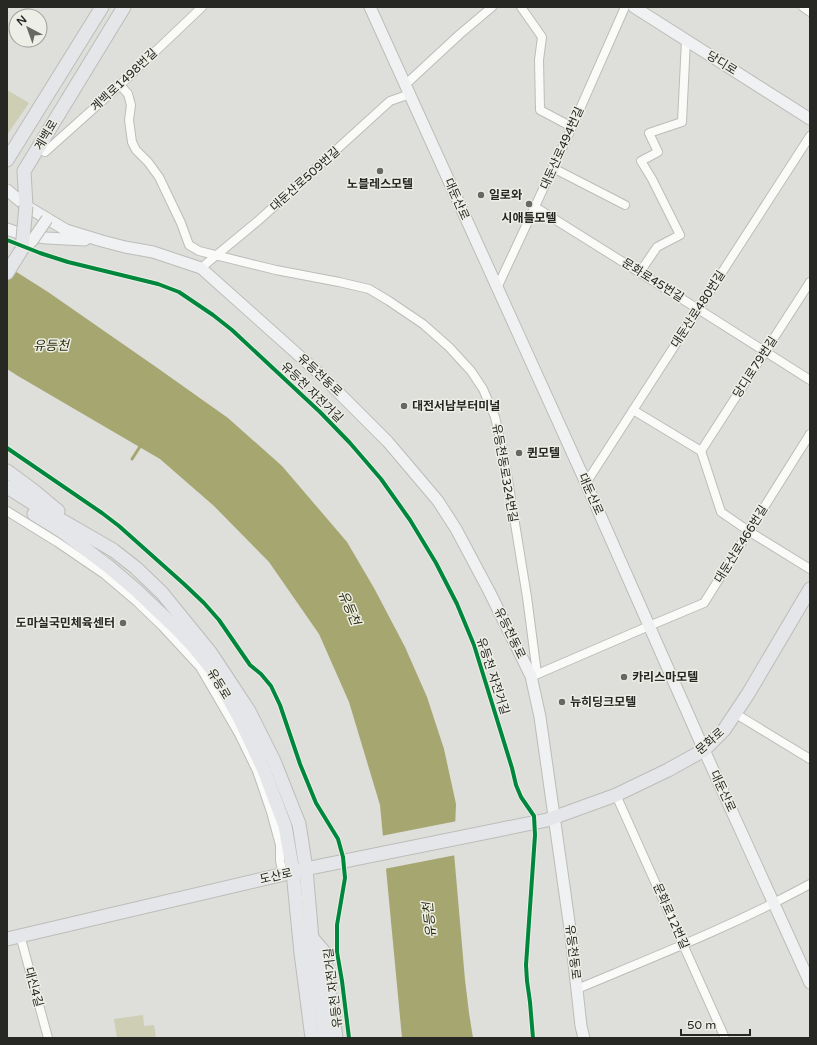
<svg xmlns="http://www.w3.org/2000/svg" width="817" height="1045" viewBox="0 0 817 1045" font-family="'Varela Round','Noto Sans KR',sans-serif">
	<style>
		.green { fill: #cdceb4 }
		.water { fill: #a5a670 }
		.pier { fill: #dededa }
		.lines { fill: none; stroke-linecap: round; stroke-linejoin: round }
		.stream { stroke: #a5a670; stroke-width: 3 }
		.street-casing { stroke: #bcbcb9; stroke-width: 10 }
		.secondary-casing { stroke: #bcbcb9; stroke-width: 13 }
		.primary-casing { stroke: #bcbcb9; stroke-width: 15 }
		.street { stroke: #fafaf9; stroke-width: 8 }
		.secondary { stroke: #f0f1f2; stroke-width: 11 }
		.primary { stroke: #e5e6ea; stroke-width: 13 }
		.secondary-bridge-casing { stroke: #bcbcb9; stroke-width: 13; stroke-linecap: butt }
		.primary-bridge-casing { stroke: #bcbcb9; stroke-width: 15; stroke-linecap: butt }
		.secondary-bridge { stroke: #f0f1f2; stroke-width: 11 }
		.primary-bridge { stroke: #e5e6ea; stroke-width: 13 }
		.cycleway-casing { stroke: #edeee5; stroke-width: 6 }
		.cycleway { stroke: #00873e; stroke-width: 4 }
		.poi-dot { fill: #676764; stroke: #edeee5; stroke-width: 1.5 }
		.labels { text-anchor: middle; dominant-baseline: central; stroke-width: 3; stroke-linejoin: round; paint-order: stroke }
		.street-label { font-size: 12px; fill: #272724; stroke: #edeee5 }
		.poi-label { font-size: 12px; font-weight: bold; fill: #272724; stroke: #edeee5; text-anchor: start }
		.water-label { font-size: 13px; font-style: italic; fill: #2f2f0e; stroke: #edeee5 }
	</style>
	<rect width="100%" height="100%" fill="#dededa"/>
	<g class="green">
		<path d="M 7,90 L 29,103 L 7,135 Z"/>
		<path d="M 143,1015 L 144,1026 L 154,1025 L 156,1038 L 117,1038 L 114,1019 Z"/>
	</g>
	<path class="water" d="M 7,266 L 48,292 L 156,367 L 228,418 L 282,466 L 347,542 L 374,588 L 405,647 L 427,697 L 444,749 L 456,804 L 454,853 L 465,980 L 469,1013 L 473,1038 L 402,1038 L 380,805 L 349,702 L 319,634 L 269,562 L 214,506 L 160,459 L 18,376 L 7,369 Z"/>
	<path class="pier" d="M 457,821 L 456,855 L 384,869 L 381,836 Z"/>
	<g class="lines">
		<path class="stream" d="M 132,459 L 141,445"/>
		<g class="street-casing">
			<g id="street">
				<path d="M 521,7 L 542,37 L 539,60 L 540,110 L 572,127"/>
				<path d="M 803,7 L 810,12"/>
				<path d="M 406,84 L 460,34 L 492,7"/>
				<path d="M 120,85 L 128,94 L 131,105 L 129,120 L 132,142 L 136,150 L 148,162 L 159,177 L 181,223 L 189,245 L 199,251 L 276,270 L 339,282 L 369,289 L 389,301 L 423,324 L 449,347 L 471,371 L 483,389 L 495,417 L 504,456 L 527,597 L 537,674"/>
				<path d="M 45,152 L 120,85 L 202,7"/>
				<path d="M 553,168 L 625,205"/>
				<path d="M 535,207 L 698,309 L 810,380"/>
				<path d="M 201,268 L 259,220 L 390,101 L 410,94"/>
				<path d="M 640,272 L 657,247 L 680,235 L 652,179 L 641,161 L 658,152 L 649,133 L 682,122 L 686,40"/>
				<path d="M 497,288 L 572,127 L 625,7"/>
				<path d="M 633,410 L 701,451 L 721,512 L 750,532 L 810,569"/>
				<path d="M 701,451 L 810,282"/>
				<path d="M 586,483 L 810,136"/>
				<path d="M 7,511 L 57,542 L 104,574 L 137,602 L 162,626 L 200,667 L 239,734 L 257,771 L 271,812 L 280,845 L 280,861 L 283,874"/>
				<path d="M 533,676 L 649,626 L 704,603 L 810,434"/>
				<path d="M 736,714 L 810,759"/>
				<path d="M 616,795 L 725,1038"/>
				<path d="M 20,935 L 48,1038"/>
				<path d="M 577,989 C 656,956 735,925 810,884"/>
			</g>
		</g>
		<g class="secondary-casing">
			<g id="secondary">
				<path d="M 370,7 L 586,483 L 704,750 L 810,983"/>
				<path d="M 634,7 L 810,119"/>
				<path d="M 7,190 L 26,206 L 66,230 L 102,241 L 125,247 L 153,252 L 201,268 L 323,377 L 388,442 L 438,501 L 456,529 L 489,591 L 531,676 L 540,717 L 571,936 L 581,1026 L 584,1038"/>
				<path d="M 7,229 L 24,235 L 47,238 L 85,240"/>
			</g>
		</g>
		<g class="primary-casing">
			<g id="primary">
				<path d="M 7,160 L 102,7"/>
				<path d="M 26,206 L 24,171 L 124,7"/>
				<path d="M 7,273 L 22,249"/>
				<path d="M 7,471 L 34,491 L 58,511"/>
				<path d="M 7,487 L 42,509 L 113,550 L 136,568 L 162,593 L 210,652 L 226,676 L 249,711 L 274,761 L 299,824 L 306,869 L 313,951 L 325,1038"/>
				<path d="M 34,514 L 63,532 L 109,567 L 136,590 L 177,629 L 194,647 L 214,672 L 239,717 L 263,768 L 285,826 L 293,872 L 301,953 L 312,1038"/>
				<path d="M 312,938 L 324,952 L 336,1038"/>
				<path d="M 7,939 L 310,868 L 547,820 L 616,795 L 668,770 L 704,750 L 724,730 L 748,694 L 810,589"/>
			</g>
		</g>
		<use href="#street" class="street"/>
		<use href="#secondary" class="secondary"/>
		<use href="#primary" class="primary"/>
		<g class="secondary-bridge-casing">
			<path id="secondary-bridge" d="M 22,249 L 32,241 L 47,219"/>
		</g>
		<g class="primary-bridge-casing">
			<path id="primary-bridge" d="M 22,249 L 26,206"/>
		</g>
		<use href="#secondary-bridge" class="secondary-bridge"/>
		<use href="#primary-bridge" class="primary-bridge"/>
		<g class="cycleway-casing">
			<g id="cycleway">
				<path d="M 7,240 L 40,253 L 68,262 L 158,284 L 179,292 L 213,315 L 232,330 L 320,412 L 350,443 L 381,479 L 410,520 L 436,563 L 457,604 L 474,645 L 512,768 L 516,785 L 521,797 L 534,816 L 535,835 L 526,965 L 527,981 L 530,1002 L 533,1038"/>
				<path d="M 7,448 L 102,513 L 119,526 L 184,584 L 204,603 L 219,620 L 250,665 L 261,674 L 271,686 L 280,705 L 300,764 L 316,803 L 338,839 L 343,857 L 345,878 L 337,925 L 337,952 L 342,981 L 349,1038"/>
			</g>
		</g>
		<use href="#cycleway" class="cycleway"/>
	</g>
	<g class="poi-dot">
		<circle cx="380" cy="171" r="4"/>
		<circle cx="481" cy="195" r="4"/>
		<circle cx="529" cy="204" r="4"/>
		<circle cx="404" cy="406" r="4"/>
		<circle cx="519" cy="453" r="4"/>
		<circle cx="123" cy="623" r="4"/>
		<circle cx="624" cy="677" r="4"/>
		<circle cx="562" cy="702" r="4"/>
	</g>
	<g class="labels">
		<g class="street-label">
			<text transform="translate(722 63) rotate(32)">당디로</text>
			<text transform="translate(124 80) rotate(-43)">계백로1498번길</text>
			<text transform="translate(46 135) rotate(-59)">계백로</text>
			<text transform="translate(562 148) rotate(-66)">대둔산로494번길</text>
			<text transform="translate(305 179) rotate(-42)">대둔산로509번길</text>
			<text transform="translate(457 199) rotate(66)">대둔산로</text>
			<text transform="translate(653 280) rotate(32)">문화로45번길</text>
			<text transform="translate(698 309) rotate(-57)">대둔산로480번길</text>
			<text transform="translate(755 367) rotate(-57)">당디로79번길</text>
			<text transform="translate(320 375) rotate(43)">유등천동로</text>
			<text transform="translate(312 392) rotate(44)">유등천 자전거길</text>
			<text transform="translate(505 473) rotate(80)">유등천동로324번길</text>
			<text transform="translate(591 494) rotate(66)">대둔산로</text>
			<text transform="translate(741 544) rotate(-58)">대둔산로466번길</text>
			<text transform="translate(510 633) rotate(64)">유등천동로</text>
			<text transform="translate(493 676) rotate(72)">유등천 자전거길</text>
			<text transform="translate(219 684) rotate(59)">유등로</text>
			<text transform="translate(710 741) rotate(-41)">문화로</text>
			<text transform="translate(723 791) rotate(65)">대둔산로</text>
			<text transform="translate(276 876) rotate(-13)">도산로</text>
			<text transform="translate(671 916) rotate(66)">문화로12번길</text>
			<text transform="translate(573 952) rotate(83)">유등천동로</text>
			<text transform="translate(34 987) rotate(75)">대신4길</text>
			<text transform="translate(333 988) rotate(-97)">유등천 자전거길</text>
		</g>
		<g class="poi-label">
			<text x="380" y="184" text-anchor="middle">노블레스모텔</text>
			<text x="489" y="195">일로와</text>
			<text x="529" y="218" text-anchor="middle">시애틀모텔</text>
			<text x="412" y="406">대전서남부터미널</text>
			<text x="527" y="453">퀸모텔</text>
			<text x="115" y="623" text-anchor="end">도마실국민체육센터</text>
			<text x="632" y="677">카리스마모텔</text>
			<text x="570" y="702">뉴히딩크모텔</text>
		</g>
		<g class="water-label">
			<text x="51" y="346">유등천</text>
			<text transform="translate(349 608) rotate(67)">유등천</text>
			<text transform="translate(430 920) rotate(-96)">유등천</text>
		</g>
	</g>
	<rect width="817" height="1045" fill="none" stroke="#272724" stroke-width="16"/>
	<g transform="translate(28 28) rotate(319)"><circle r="19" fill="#edeee5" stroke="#9e9e98"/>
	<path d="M0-3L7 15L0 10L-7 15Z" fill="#676764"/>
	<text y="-6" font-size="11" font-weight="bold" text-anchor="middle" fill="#272724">N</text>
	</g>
	<path d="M681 1029v6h69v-6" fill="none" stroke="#272724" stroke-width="2"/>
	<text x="687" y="1029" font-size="12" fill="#272724" stroke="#edeee5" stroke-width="3" paint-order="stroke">50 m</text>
</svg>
